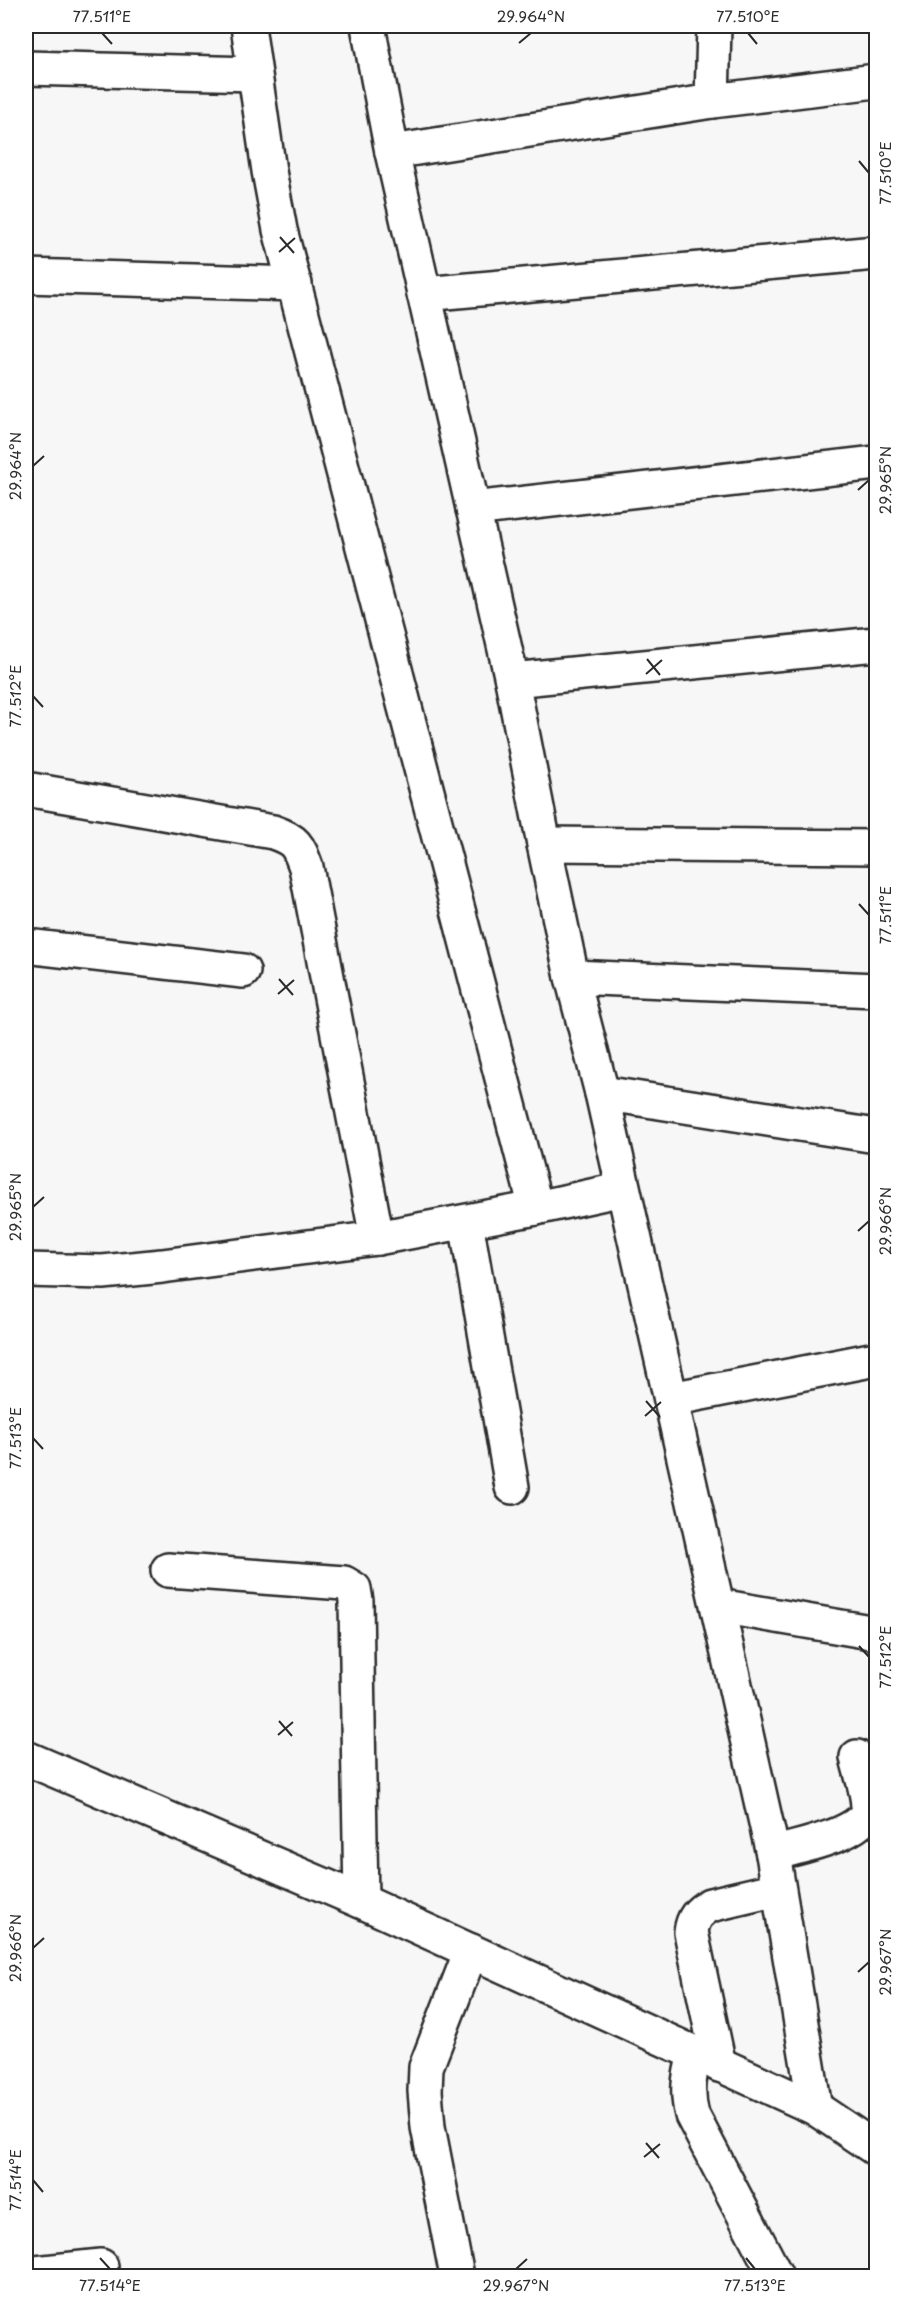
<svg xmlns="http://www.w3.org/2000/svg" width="902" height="2302" viewBox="0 0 902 2302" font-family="'Playpen Sans',sans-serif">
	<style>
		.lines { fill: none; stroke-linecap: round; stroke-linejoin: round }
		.street-casing { stroke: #2b2b2b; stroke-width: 38 }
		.street { stroke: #fff; stroke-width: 33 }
		.ticks { fill: none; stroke: #2b2b2b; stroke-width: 2 }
		.neatline { fill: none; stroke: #2b2b2b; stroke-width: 2 }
		.ticks-label { font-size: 15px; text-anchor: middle; fill: #2b2b2b }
	</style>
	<rect width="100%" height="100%" fill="#f7f7f7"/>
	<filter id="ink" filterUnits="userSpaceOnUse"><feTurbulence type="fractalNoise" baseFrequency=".0167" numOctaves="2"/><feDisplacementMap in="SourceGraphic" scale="12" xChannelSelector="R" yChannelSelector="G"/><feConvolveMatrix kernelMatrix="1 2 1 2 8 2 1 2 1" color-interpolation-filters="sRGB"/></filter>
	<g filter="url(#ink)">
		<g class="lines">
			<g class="street-casing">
				<g id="street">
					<path d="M 248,26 L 269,171 L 280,230 L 536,1208"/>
					<path d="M 368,26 L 392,152 L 512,680 L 544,844 L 572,977 L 602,1093 L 773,1854 L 815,2108"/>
					<path d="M 26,68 L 254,74"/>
					<path d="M 712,101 L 714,26"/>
					<path d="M 392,152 L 712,101 L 876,81"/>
					<path d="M 26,276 L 295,284"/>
					<path d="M 424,294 L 876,253"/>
					<path d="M 473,509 L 876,463"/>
					<path d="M 512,680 L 876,644"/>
					<path d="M 26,789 L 273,832 C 296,840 298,845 306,867 L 377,1238"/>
					<path d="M 544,844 L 876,847"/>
					<path d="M 26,946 L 243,971"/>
					<path d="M 572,977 L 876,990"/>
					<path d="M 602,1093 L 876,1136"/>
					<path d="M 466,1222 L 512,1487"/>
					<path d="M 26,1270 L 103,1272 L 162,1266 L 377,1238 L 536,1208 L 623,1189"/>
					<path d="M 671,1399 L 876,1359"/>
					<path d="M 168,1570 L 344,1583 L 354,1589 L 356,1601 L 361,1901"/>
					<path d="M 719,1606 L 876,1633"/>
					<path d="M 26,1758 L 361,1901 L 815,2108 L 876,2149"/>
					<path d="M 773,1854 C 795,1847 868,1834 868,1807 C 868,1791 860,1772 857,1757"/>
					<path d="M 695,2054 C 689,2076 686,2092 692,2115 L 776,2276"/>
					<path d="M 719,2065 L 691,1932 C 693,1918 698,1912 710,1905 L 778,1889"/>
					<path d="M 26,2274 L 101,2266"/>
					<path d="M 457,2276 L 428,2127 L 425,2091 L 426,2067 L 471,1951"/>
				</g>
			</g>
			<use href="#street" class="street"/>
		</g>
	</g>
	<path class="ticks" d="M 102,33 L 112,44M 748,33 L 757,44M 519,43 L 531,33M 859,161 L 869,173M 280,237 L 294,253M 279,252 L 295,238M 33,466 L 44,456M 858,490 L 869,480M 647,659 L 660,675M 646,674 L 662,660M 33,696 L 43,707M 859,904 L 869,915M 279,979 L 293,995M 278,994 L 294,980M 33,1207 L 44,1197M 858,1231 L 869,1221M 646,1401 L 660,1417M 645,1416 L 661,1402M 33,1438 L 43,1449M 859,1646 L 869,1657M 279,1721 L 292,1736M 278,1735 L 293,1722M 33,1948 L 44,1938M 858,1972 L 869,1962M 646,2143 L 659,2158M 644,2157 L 660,2144M 33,2180 L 43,2192M 100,2258 L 110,2269M 746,2258 L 755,2269M 516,2269 L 527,2259"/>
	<rect width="902" height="2302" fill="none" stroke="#fff" stroke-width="66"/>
	<rect x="33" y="33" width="836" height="2236" class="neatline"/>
	<g class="ticks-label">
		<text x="102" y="22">77.511°E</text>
		<text x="531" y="22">29.964°N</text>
		<text x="748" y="22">77.510°E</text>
		<text transform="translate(886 173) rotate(-90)" y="5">77.510°E</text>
		<text transform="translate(16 466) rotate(-90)" y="5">29.964°N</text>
		<text transform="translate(886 480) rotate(-90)" y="5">29.965°N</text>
		<text transform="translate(16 696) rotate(-90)" y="5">77.512°E</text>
		<text transform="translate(886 915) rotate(-90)" y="5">77.511°E</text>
		<text transform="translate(16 1207) rotate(-90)" y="5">29.965°N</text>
		<text transform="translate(886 1221) rotate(-90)" y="5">29.966°N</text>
		<text transform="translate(16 1438) rotate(-90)" y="5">77.513°E</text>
		<text transform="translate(886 1657) rotate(-90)" y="5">77.512°E</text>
		<text transform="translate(16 1948) rotate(-90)" y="5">29.966°N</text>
		<text transform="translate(886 1962) rotate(-90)" y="5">29.967°N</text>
		<text transform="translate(16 2180) rotate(-90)" y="5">77.514°E</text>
		<text x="110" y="2291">77.514°E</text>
		<text x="516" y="2291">29.967°N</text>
		<text x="755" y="2291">77.513°E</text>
	</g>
</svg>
